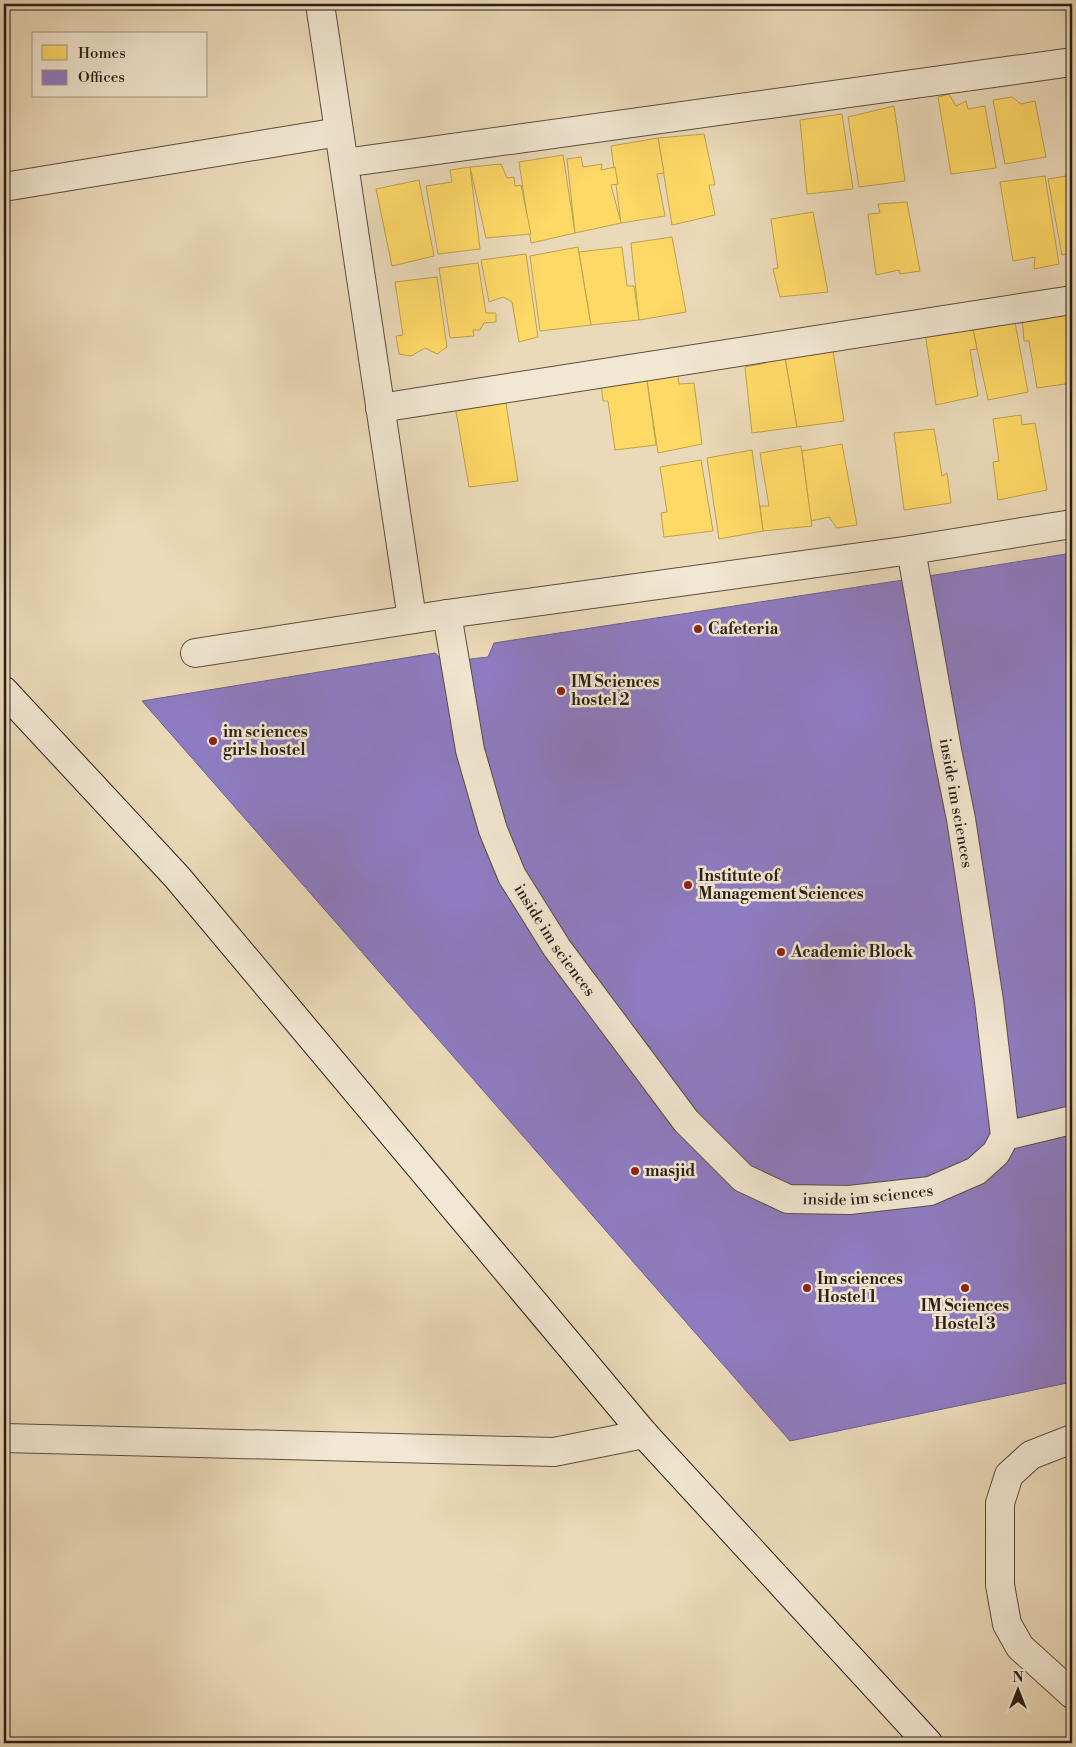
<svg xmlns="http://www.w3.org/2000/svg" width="1076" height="1747" viewBox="0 0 1076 1747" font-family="'Libre Bodoni',serif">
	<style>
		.homes { fill: #ffd966; stroke: #bfa14e }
		.offices { fill: #8e7cc3; stroke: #70608f }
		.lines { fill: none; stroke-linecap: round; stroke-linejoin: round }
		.street-casing { stroke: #5b4d40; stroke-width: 30 }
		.secondary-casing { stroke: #2b1e17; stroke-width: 30 }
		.street { stroke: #f2e7d2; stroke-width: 28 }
		.secondary { stroke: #f2e7d2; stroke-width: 28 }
		.poi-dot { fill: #8f2418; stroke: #f2e7d2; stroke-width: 2 }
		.labels { text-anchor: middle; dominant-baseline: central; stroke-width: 5; stroke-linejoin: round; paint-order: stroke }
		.poi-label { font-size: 16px; font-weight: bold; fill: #2b1e17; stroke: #f2e7d2; text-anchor: start }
		.street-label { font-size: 16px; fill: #2b1e17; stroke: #f2e7d2 }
	</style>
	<rect width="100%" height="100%" fill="#ebdab9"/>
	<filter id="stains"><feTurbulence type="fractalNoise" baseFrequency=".004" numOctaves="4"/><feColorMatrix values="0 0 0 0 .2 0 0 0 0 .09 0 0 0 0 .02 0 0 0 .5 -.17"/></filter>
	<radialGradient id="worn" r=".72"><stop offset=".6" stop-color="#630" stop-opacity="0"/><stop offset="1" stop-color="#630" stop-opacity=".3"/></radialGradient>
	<g class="homes">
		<path d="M 949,94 L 956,106 L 966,101 L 968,109 L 985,106 L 996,168 L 951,174 L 938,97 Z"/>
		<path d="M 1012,97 L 1021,104 L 1035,101 L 1046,157 L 1005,164 L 993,100 Z"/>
		<path d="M 894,106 L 905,181 L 859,187 L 848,117 Z"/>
		<path d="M 842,114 L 853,189 L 807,194 L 800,120 Z"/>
		<path d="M 704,134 L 715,185 L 709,185 L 715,215 L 672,225 L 658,138 Z"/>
		<path d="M 658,138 L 664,173 L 657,174 L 665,216 L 621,223 L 611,146 Z"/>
		<path d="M 563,155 L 575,233 L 531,243 L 519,162 Z"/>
		<path d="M 581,157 L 583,167 L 602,164 L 601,170 L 615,167 L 618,184 L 611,185 L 621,223 L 575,233 L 567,159 Z"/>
		<path d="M 501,164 L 507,178 L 514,177 L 515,186 L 521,185 L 531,234 L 486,238 L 470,167 Z"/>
		<path d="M 470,167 L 480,249 L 438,254 L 426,186 L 452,182 L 450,170 Z"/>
		<path d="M 1072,175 L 1072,253 L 1062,255 L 1048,179 Z"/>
		<path d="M 1045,176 L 1059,264 L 1034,269 L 1035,257 L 1013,261 L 1000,182 Z"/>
		<path d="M 419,180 L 434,256 L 392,266 L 376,189 Z"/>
		<path d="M 907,202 L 920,271 L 900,274 L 899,270 L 876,275 L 868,214 L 880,213 L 878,204 Z"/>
		<path d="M 813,212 L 828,292 L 780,297 L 773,269 L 778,268 L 771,219 Z"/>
		<path d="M 672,237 L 686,312 L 639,320 L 631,243 Z"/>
		<path d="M 578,247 L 591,325 L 540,331 L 530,256 Z"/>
		<path d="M 622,247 L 627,286 L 634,286 L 639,320 L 591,325 L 579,252 Z"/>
		<path d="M 526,254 L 538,337 L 519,342 L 512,302 L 503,297 L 489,302 L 481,260 Z"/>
		<path d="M 478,263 L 486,313 L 496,313 L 496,322 L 484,323 L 480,330 L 473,330 L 474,336 L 450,338 L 439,268 Z"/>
		<path d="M 437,277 L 447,347 L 437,354 L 425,348 L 411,356 L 399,354 L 396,336 L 403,335 L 395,282 Z"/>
		<path d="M 1068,309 L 1072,336 L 1072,383 L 1037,388 L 1029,341 L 1024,341 L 1022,317 Z"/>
		<path d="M 1014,317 L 1028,392 L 988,400 L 972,325 Z"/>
		<path d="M 972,325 L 977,349 L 970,350 L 978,396 L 936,405 L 925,333 Z"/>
		<path d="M 833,351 L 844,421 L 797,427 L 785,358 Z"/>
		<path d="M 764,354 L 785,358 L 797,427 L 752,433 L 745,367 L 766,363 Z"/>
		<path d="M 677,367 L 679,384 L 694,383 L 702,444 L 658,453 L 646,374 Z"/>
		<path d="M 646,374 L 656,445 L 615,450 L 608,401 L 603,401 L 601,383 Z"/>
		<path d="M 505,397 L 518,481 L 469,487 L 455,406 Z"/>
		<path d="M 1021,415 L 1022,425 L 1035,423 L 1047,490 L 998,500 L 993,462 L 999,461 L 993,419 Z"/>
		<path d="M 934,429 L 942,476 L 947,473 L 951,503 L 904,510 L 894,433 Z"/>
		<path d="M 842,444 L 857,525 L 837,528 L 829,517 L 811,521 L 802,451 Z"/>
		<path d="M 801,446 L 812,526 L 763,531 L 760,506 L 769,506 L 760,453 Z"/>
		<path d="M 752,450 L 763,531 L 719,539 L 707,458 Z"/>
		<path d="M 701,460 L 713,531 L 664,537 L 661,513 L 667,512 L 660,467 Z"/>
	</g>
	<path class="offices" d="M 1072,553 L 1072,1382 L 790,1441 L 142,701 L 435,653 L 445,662 L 488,657 L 494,643 L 916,578 Z"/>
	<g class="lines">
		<g class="street-casing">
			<g id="street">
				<path d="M 320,4 L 412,619"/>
				<path d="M 344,163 L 1072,62"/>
				<path d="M 4,187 L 339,132"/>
				<path d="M 380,408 L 1072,300"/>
				<path id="s1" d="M 447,614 L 470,750 L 493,830 L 512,876 L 557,948 L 686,1121 L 743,1178 L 788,1199 L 849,1200 L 930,1191 L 976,1171 L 996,1153 L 1005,1136 L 989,1001 L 961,819 L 947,750 L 911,550"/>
				<path d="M 195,653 L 447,614 L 911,550 L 1072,524"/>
				<path d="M 1005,1136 L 1072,1120"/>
				<path d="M 4,1438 L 554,1452 L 644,1434"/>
				<path d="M 1072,1439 L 1031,1455 L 1009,1475 L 1000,1503 L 1000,1585 L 1007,1624 L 1020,1647 L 1072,1694"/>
			</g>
		</g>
		<g class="secondary-casing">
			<path id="secondary" d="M 4,691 L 177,877 L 644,1434 L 928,1743"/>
		</g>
		<use href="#street" class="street"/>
		<use href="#secondary" class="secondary"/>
	</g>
	<g class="poi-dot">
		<circle cx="698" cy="629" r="5"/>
		<circle cx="561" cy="691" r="5"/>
		<circle cx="213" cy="741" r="5"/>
		<circle cx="688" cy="885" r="5"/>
		<circle cx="781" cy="952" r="5"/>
		<circle cx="635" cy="1171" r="5"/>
		<circle cx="807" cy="1288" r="5"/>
		<circle cx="965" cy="1288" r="5"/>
	</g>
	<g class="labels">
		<g class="poi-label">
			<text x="708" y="629">Cafeteria</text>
			<text x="571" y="682">IM Sciences<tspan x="571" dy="18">hostel 2</tspan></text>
			<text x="223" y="732">im sciences<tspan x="223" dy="18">girls hostel</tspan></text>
			<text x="698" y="876">Institute of<tspan x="698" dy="18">Management Sciences</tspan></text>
			<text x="791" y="952">Academic Block</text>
			<text x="645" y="1171">masjid</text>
			<text x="817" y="1279">Im sciences<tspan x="817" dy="18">Hostel 1</tspan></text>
			<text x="965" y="1306" text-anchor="middle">IM Sciences<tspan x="965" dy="18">Hostel 3</tspan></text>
		</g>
		<g class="street-label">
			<text transform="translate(956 803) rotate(80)">inside im sciences</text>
			<text stroke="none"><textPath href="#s1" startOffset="348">inside im sciences</textPath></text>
			<text stroke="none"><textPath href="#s1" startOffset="782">inside im sciences</textPath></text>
		</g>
	</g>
	<rect width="1076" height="1747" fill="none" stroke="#ebdab9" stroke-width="20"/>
	<rect x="5" y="5" width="1066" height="1737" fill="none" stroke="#2b1e17" stroke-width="2.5"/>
	<rect x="10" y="10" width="1056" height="1727" fill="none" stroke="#2b1e17"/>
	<rect x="32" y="32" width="175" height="65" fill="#f2e7d2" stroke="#a29787"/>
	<rect x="42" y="45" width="25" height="15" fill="#ffd966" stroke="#a29787"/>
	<text x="78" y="58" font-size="15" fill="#2b1e17">Homes</text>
	<rect x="42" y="70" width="25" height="15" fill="#8e7cc3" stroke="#a29787"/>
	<text x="78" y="82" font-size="15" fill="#2b1e17">Offices</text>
	<g transform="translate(1018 1690)" stroke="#f2e7d2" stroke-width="4" paint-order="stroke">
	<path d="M0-4L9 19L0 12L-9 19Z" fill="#2b1e17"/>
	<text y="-8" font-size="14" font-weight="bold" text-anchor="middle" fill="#2b1e17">N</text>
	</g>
	<rect width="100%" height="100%" filter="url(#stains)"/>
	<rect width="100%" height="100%" fill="url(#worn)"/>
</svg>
